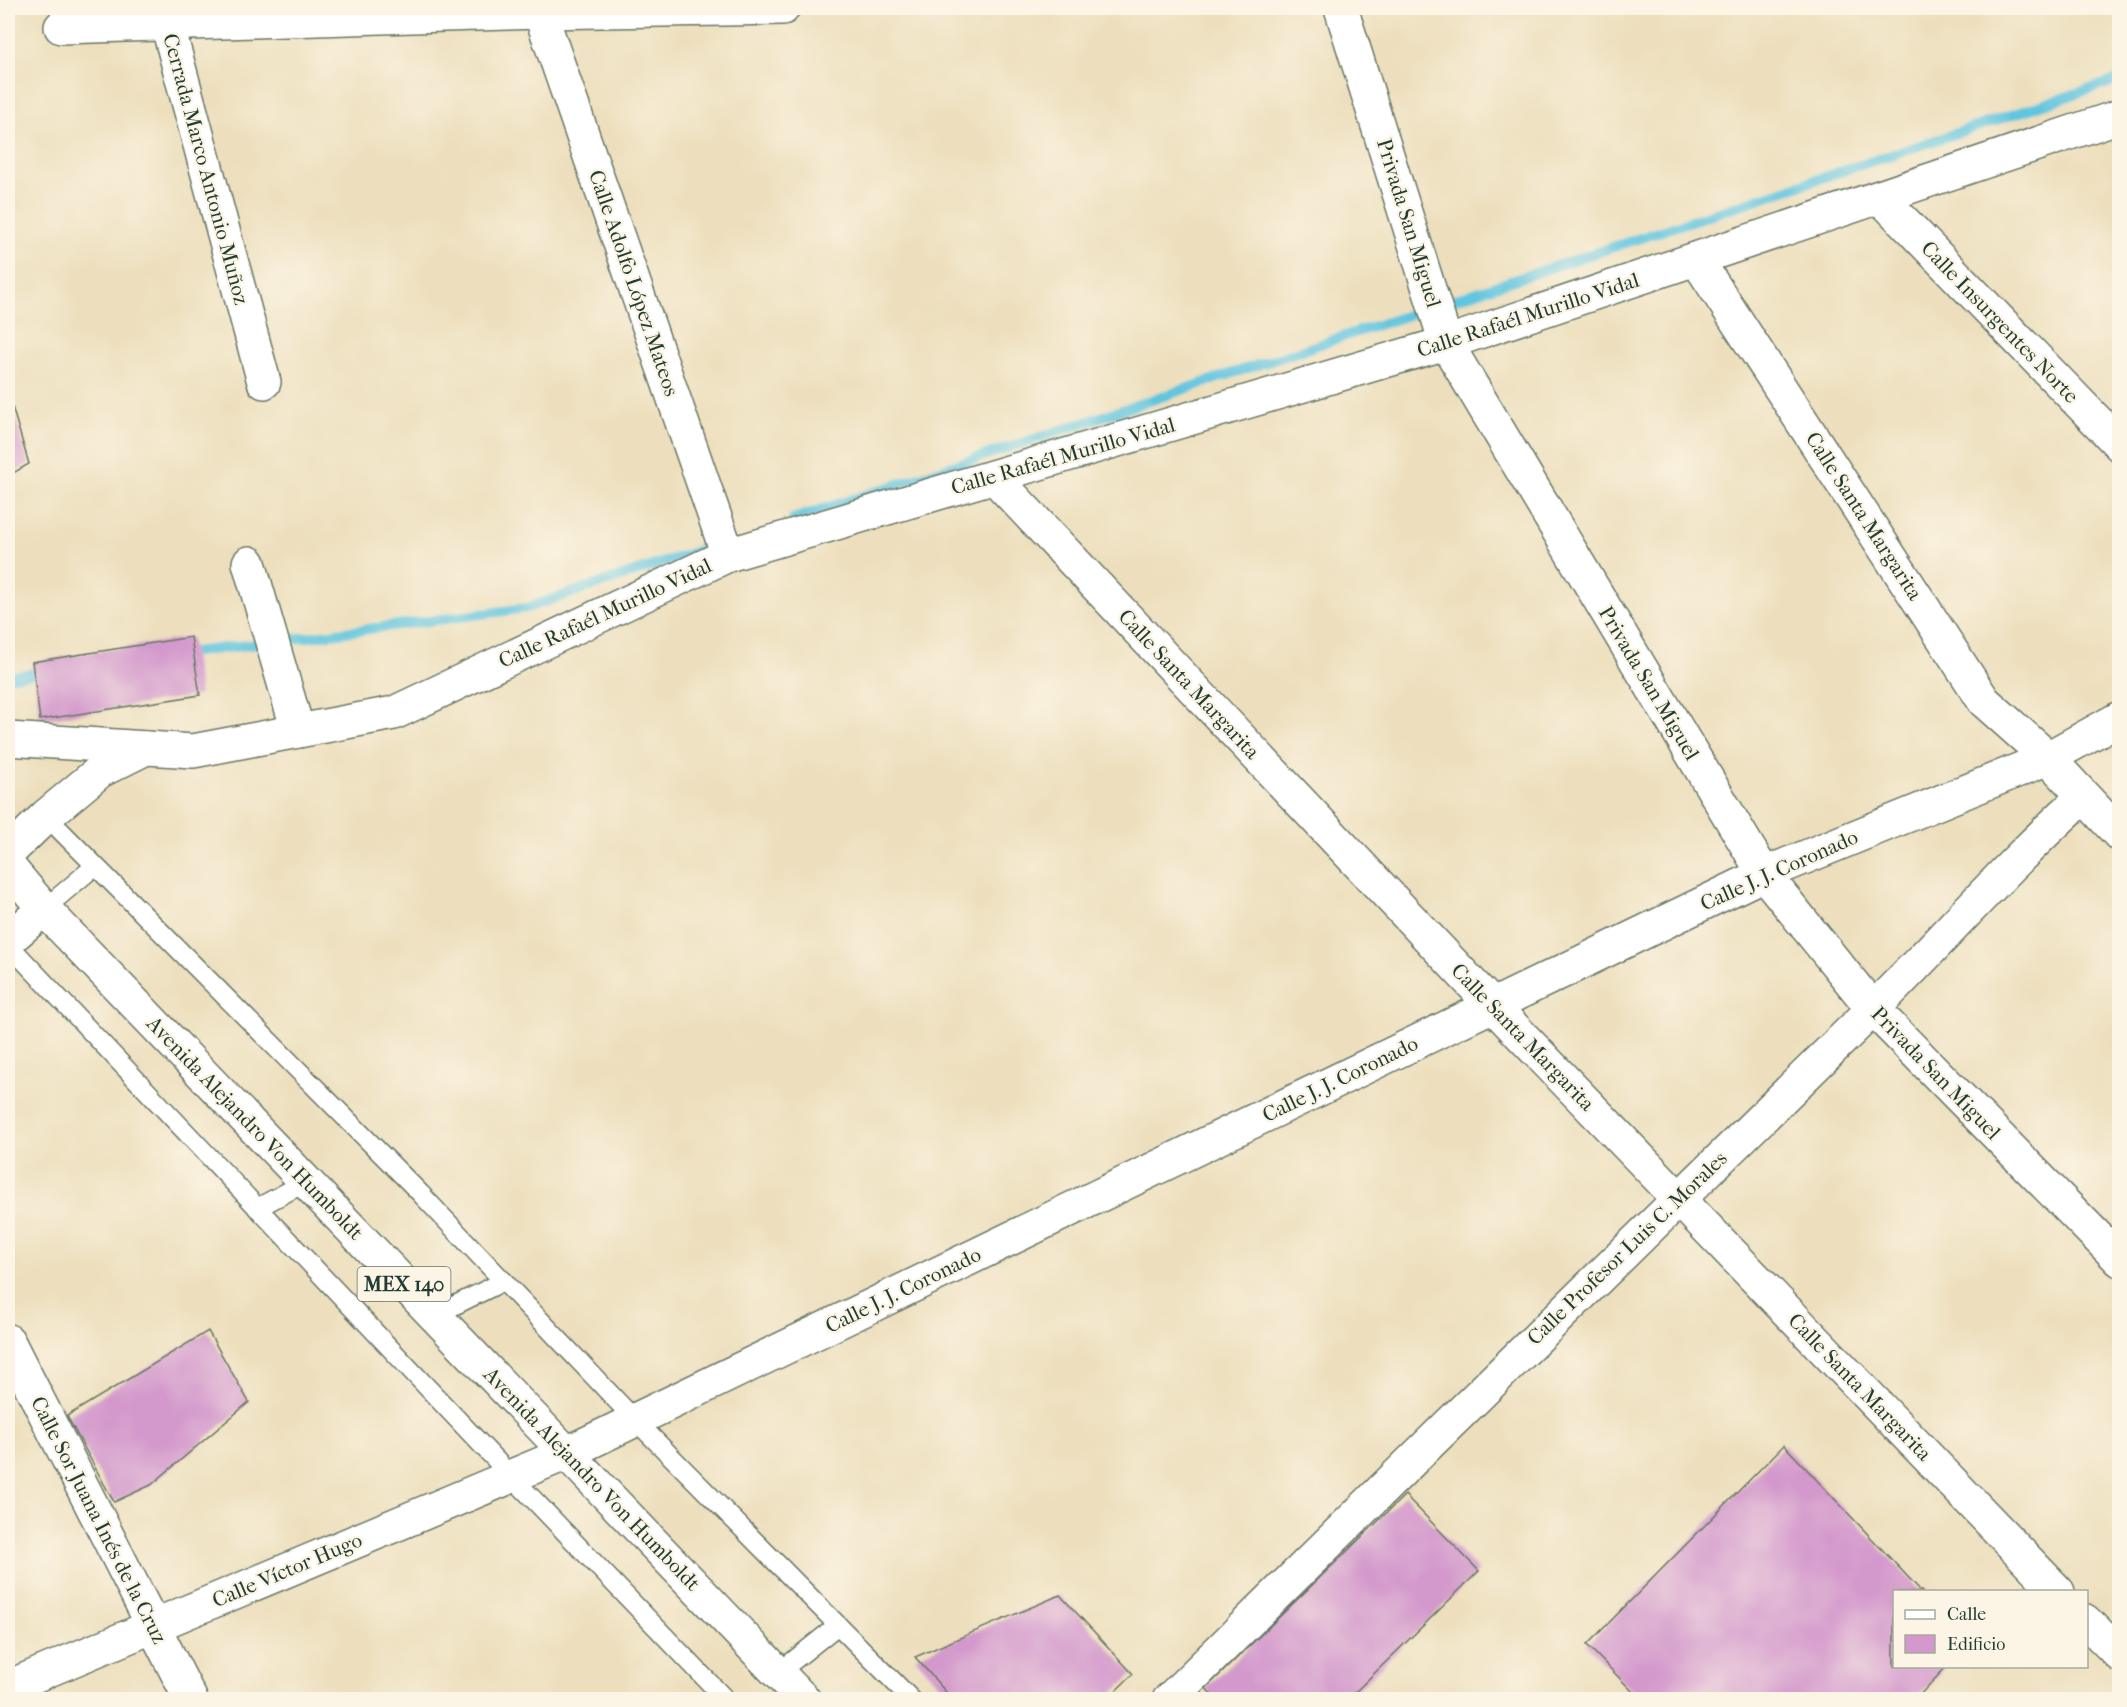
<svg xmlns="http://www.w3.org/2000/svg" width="2127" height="1707" viewBox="0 0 2127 1707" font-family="'IM FELL French Canon',serif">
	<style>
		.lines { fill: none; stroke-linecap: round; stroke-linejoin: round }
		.stream { stroke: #61c5df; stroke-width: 10 }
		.building { fill: #d399cc }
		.lane-casing { stroke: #677664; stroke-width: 21 }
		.street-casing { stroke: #677664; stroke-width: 36 }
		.primary-casing { stroke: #677664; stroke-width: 36 }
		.lane { stroke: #fff; stroke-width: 18 }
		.street { stroke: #fff; stroke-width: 33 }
		.primary { stroke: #fff; stroke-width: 33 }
		.labels { text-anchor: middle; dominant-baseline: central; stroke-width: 4.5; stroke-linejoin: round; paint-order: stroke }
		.shield { fill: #fcf5e5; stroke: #617469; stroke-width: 1.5 }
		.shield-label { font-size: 20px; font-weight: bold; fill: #1f3d34 }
		.street-label { font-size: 21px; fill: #1f3d34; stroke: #fcf5e5 }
	</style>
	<rect width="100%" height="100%" fill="#fcf5e5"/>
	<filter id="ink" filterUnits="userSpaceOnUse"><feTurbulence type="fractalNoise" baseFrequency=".0167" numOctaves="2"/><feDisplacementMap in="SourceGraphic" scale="12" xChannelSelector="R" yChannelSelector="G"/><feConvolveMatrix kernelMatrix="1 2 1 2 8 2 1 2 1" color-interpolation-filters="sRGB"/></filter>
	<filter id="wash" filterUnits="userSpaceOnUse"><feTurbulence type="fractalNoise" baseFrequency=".008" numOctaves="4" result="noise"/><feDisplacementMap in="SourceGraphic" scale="24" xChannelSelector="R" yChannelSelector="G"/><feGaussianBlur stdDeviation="1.35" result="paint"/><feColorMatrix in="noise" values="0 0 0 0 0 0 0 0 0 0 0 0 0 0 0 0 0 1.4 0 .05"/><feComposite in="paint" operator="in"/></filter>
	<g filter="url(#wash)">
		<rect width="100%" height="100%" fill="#eddfbd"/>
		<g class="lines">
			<g class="stream">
				<path d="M 793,519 L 2120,79"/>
				<path d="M 180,654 L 526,608 L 713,546"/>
				<path d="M 8,677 L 46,671"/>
			</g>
		</g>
		<g id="blocks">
			<g class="building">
				<path d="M 8,393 L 29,464 L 8,476 Z"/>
				<path d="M 191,637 L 200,695 L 40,720 L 32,662 Z"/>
				<path d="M 208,1331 L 249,1402 L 151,1485 L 114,1502 L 67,1416 Z"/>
				<path d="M 1784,1445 L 1922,1592 L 1894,1592 L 1894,1666 L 1947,1666 L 1915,1700 L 1641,1700 L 1587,1645 Z"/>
				<path d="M 1405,1495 L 1479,1571 L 1347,1700 L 1216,1700 L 1206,1688 Z"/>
				<path d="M 1060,1595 L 1133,1674 L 1106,1700 L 953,1700 L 915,1657 Z"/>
			</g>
		</g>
	</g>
	<g filter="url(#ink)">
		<use href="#blocks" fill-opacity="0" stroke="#677664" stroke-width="1.5"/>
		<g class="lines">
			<g class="lane-casing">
				<g id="lane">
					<path d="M 46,816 L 420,1193 L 635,1420 L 912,1700"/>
					<path d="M 44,909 L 95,866"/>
					<path d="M 8,944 L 511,1476 L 726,1700"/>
					<path d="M 257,1208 L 306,1182"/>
					<path d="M 435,1315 L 504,1281"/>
					<path d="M 778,1673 L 838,1625"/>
				</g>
			</g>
			<g class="street-casing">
				<g id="street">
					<path d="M 1341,8 L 1446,343 L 1764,874 L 1873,1009 L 2120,1260"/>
					<path d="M 540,12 L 728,555"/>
					<path d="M 167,23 L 264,382"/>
					<path d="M 61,27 L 540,12 L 783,8"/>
					<path d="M 1881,198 L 2120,445"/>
					<path d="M 1697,260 L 1984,701 L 2048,758 L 2120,835"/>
					<path d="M 994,477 L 1492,1005 L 2058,1592"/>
					<path d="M 249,563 L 298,731"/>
					<path d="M 8,739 L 193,751 L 394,713 L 728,555 L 1446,343 L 2120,116"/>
					<path d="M 8,853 L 46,816 L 100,771 L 146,748"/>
					<path d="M 8,940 L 44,909"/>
					<path d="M 8,1341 L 191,1700"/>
					<path d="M 2086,1621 L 2120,1655"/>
					<path d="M 8,1687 L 567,1453 L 1764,874 L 2048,758 L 2120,718"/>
					<path d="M 1169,1700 C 1402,1470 1636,1240 1870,1012 C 1942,941 2008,864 2083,797"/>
				</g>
			</g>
			<g class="primary-casing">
				<path id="primary" d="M 8,866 L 44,909 L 804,1700"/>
			</g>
			<use href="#lane" class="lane"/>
			<use href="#street" class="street"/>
			<use href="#primary" class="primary"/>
		</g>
	</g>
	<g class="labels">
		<rect class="shield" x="357.5" y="1267" width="93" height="34" rx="4.5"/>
		<g class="shield-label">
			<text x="404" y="1284">MEX 140</text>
		</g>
		<g class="street-label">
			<text transform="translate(206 169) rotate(75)">Cerrada Marco Antonio Muñoz</text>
			<text transform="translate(1409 223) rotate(73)">Privada San Miguel</text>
			<text transform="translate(634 283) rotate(71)">Calle Adolfo López Mateos</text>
			<text transform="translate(1528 315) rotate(-18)">Calle Rafaél Murillo Vidal</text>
			<text transform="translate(2000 322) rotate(46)">Calle Insurgentes Norte</text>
			<text transform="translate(1063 456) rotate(-16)">Calle Rafaél Murillo Vidal</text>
			<text transform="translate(1864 516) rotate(57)">Calle Santa Margarita</text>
			<text transform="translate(605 613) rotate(-25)">Calle Rafaél Murillo Vidal</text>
			<text transform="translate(1649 683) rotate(59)">Privada San Miguel</text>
			<text transform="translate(1189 684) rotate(47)">Calle Santa Margarita</text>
			<text transform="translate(1779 870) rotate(-24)">Calle J. J. Coronado</text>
			<text transform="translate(1523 1037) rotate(46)">Calle Santa Margarita</text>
			<text transform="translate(1936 1073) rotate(46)">Privada San Miguel</text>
			<text transform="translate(1340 1079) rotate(-26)">Calle J. J. Coronado</text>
			<text transform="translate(255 1128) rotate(46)">Avenida Alejandro Von Humboldt</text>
			<text transform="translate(1627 1248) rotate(-44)">Calle Profesor Luis C. Morales</text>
			<text transform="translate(903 1290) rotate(-26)">Calle J. J. Coronado</text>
			<text transform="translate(1860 1387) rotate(46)">Calle Santa Margarita</text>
			<text transform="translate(592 1479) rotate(46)">Avenida Alejandro Von Humboldt</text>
			<text transform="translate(99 1520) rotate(63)">Calle Sor Juana Inés de la Cruz</text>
			<text transform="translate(287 1570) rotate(-23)">Calle Víctor Hugo</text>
		</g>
	</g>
	<rect width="2127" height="1707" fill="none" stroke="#fcf5e5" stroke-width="30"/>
	<rect x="1893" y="1590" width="195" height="78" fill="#fcf5e5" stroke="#a4ab9e" stroke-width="1.5"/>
	<rect x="1905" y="1610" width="30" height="9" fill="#ffffff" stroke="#a4ab9e" stroke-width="1.5"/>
	<text x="1947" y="1620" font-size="18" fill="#1f3d34">Calle</text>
	<rect x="1905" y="1635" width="30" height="18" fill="#d399cc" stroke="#a4ab9e" stroke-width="1.5"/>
	<text x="1947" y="1650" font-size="18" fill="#1f3d34">Edificio</text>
</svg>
